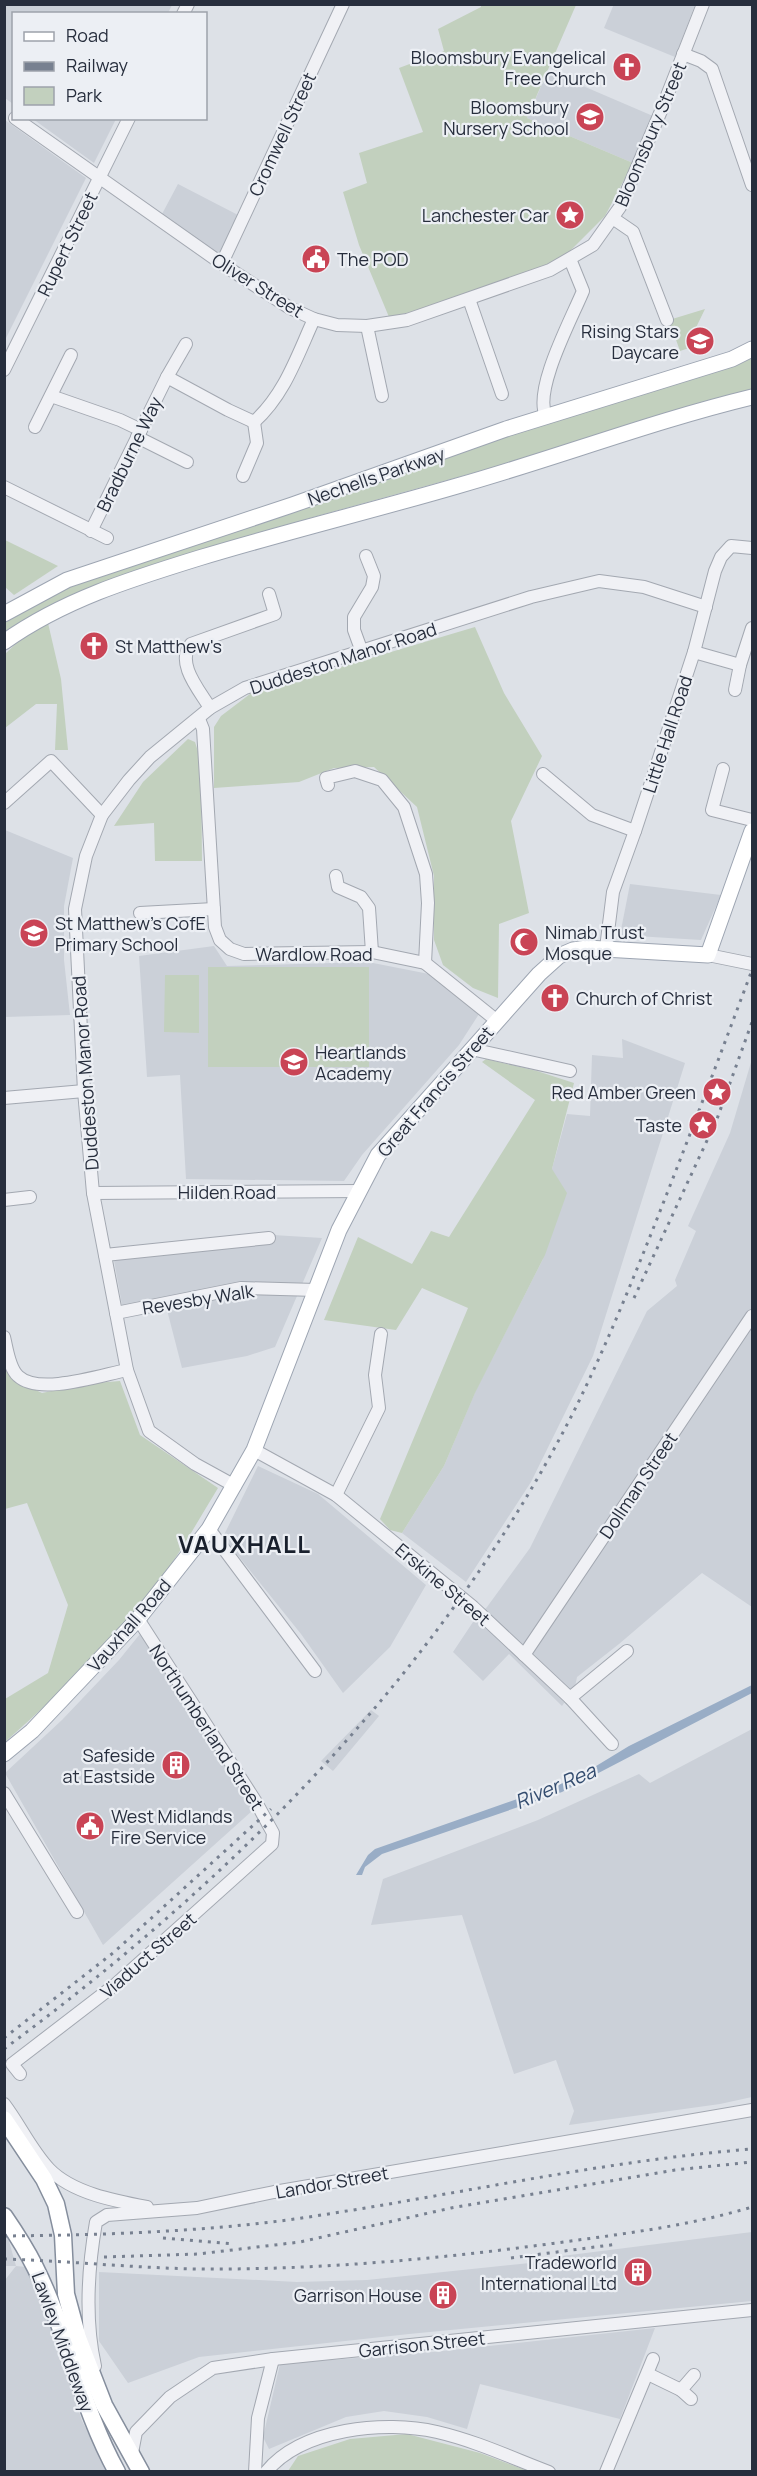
<svg xmlns="http://www.w3.org/2000/svg" width="757" height="2476" viewBox="0 0 757 2476" font-family="Manrope,sans-serif">
	<style>
		.built { fill: #cbd0d8 }
		.green { fill: #c2d0be }
		.water { fill: #99adc6 }
		.lines { fill: none; stroke-linecap: round; stroke-linejoin: round }
		.minor-casing { stroke: #a3a8b1; stroke-width: 14 }
		.major-casing { stroke: #9da5b2; stroke-width: 17 }
		.highway-casing { stroke: #858e9d; stroke-width: 19 }
		.minor { stroke: #f0f1f5; stroke-width: 12 }
		.major { stroke: #fff; stroke-width: 15 }
		.highway { stroke: #fff; stroke-width: 16 }
		.rail { stroke: #778090; stroke-width: 3; stroke-dasharray: 3 6; stroke-linecap: butt }
		.labels { text-anchor: middle; dominant-baseline: central; stroke-width: 4.5; stroke-linejoin: round; paint-order: stroke }
		.poi-label { font-size: 18px; fill: #272e3d; stroke: #eceff4; text-anchor: end }
		.street-label { font-size: 18px; fill: #272e3d; stroke: #eceff4 }
		.water-label { font-size: 20px; font-style: italic; fill: #334c6f; stroke: #eceff4 }
		.district-label { font-size: 24px; font-weight: bold; letter-spacing: 1.5px; fill: #19202d; stroke: #eceff4 }
	</style>
	<rect width="100%" height="100%" fill="#dde1e7"/>
	<g class="built">
		<path d="M 5,4 L 172,4 L 172,5 L 168,13 L 14,14 L 13,104 L 5,98 Z"/>
		<path d="M 614,4 L 695,4 L 695,5 L 675,57 L 604,28 Z"/>
		<path d="M 548,71 L 653,116 L 633,163 L 527,118 Z"/>
		<path d="M 33,119 L 116,119 L 94,163 Z"/>
		<path d="M 5,120 L 86,178 L 5,340 Z"/>
		<path d="M 178,184 L 238,215 L 218,257 L 162,214 Z"/>
		<path d="M 5,830 L 73,858 L 64,906 L 64,960 L 70,1015 L 5,1017 Z"/>
		<path d="M 630,884 L 721,895 L 701,940 L 620,935 Z"/>
		<path d="M 214,946 L 227,966 L 368,962 L 429,974 L 479,1014 L 459,1045 L 362,1155 L 344,1181 L 186,1179 L 180,1075 L 147,1077 L 139,956 Z"/>
		<path d="M 622,1039 L 685,1063 L 593,1356 L 531,1482 L 466,1582 L 402,1533 L 444,1466 L 476,1390 L 543,1259 L 552,1169 L 567,1114 L 590,1116 L 592,1055 L 623,1058 Z"/>
		<path d="M 752,1059 L 752,1607 L 702,1573 L 619,1644 L 577,1677 L 575,1687 L 562,1706 L 509,1654 L 483,1681 L 453,1652 L 475,1619 L 487,1607 L 530,1548 L 647,1311 L 677,1286 L 675,1280 L 696,1231 L 688,1226 L 730,1133 Z"/>
		<path d="M 257,1234 L 322,1238 L 275,1347 L 247,1356 L 182,1368 L 166,1306 L 124,1316 L 113,1255 Z"/>
		<path d="M 258,1466 L 318,1494 L 426,1585 L 390,1647 L 343,1693 L 301,1634 L 223,1537 Z"/>
		<path d="M 140,1634 L 253,1810 L 103,1945 L 5,1773 L 62,1720 L 119,1660 Z"/>
		<path d="M 371,1710 L 379,1716 L 333,1771 L 321,1761 Z"/>
		<path d="M 752,1729 L 752,2097 L 720,2104 L 569,2125 L 574,2111 L 556,2060 L 514,2074 L 462,1915 L 371,1925 L 383,1879 L 538,1820 L 639,1774 L 650,1783 Z"/>
		<path d="M 752,2232 L 752,2301 L 409,2334 L 199,2357 L 128,2383 L 99,2341 L 99,2272 L 297,2282 L 367,2280 L 530,2263 L 562,2256 Z"/>
		<path d="M 5,2234 L 7,2234 L 16,2266 L 26,2267 L 45,2308 L 82,2421 L 109,2471 L 5,2471 L 5,2280 L 16,2266 L 5,2266 Z"/>
		<path d="M 655,2328 L 620,2419 L 480,2384 L 467,2429 L 427,2417 L 384,2411 L 346,2417 L 269,2449 L 263,2437 L 280,2364 L 433,2352 Z"/>
	</g>
	<g class="green">
		<path d="M 481,5 L 576,5 L 527,118 L 633,163 L 605,216 L 565,256 L 549,265 L 416,311 L 389,317 L 359,245 L 343,192 L 367,183 L 359,153 L 423,132 L 399,68 L 444,51 L 438,29 L 481,7 Z"/>
		<path d="M 705,309 L 688,344 L 689,348 L 680,351 L 669,320 Z"/>
		<path d="M 752,358 L 752,389 L 549,452 L 310,518 L 152,568 L 5,636 L 5,621 L 47,596 L 96,576 L 534,427 Z"/>
		<path d="M 4,540 L 5,540 L 58,566 L 14,595 L 5,587 Z"/>
		<path d="M 48,623 L 61,679 L 68,750 L 55,750 L 57,704 L 36,704 L 5,728 L 5,654 L 21,639 Z"/>
		<path d="M 475,627 L 504,693 L 542,756 L 511,821 L 529,913 L 499,924 L 498,998 L 473,988 L 443,965 L 434,940 L 434,876 L 417,807 L 374,767 L 334,768 L 299,782 L 214,788 L 214,727 L 221,716 L 250,694 Z"/>
		<path d="M 188,739 L 195,742 L 201,761 L 202,861 L 155,861 L 154,823 L 114,826 L 143,782 Z"/>
		<rect x="208" y="967" width="161" height="100"/>
		<path d="M 165,975 L 199,975 L 199,1033 L 164,1032 Z"/>
		<path d="M 486,1059 L 537,1071 L 574,1083 L 552,1169 L 567,1193 L 545,1255 L 475,1393 L 444,1466 L 402,1533 L 390,1530 L 380,1519 L 468,1308 L 422,1288 L 396,1330 L 324,1320 L 358,1237 L 412,1264 L 431,1231 L 449,1237 L 535,1100 L 482,1062 Z"/>
		<path d="M 4,1366 L 13,1379 L 42,1393 L 84,1384 L 120,1381 L 140,1435 L 218,1488 C 202,1514 187,1541 170,1566 C 124,1633 65,1689 5,1742 L 5,1699 L 48,1673 L 68,1605 L 27,1503 L 5,1509 Z"/>
		<path d="M 407,2434 L 480,2453 L 528,2471 L 288,2471 L 298,2456 L 350,2439 Z"/>
	</g>
	<path class="water" d="M 752,1685 L 752,1693 L 562,1792 L 382,1854 L 365,1867 L 362,1875 L 356,1875 L 368,1855 L 375,1849 L 563,1783 L 583,1774 L 629,1746 Z"/>
	<g class="lines">
		<g class="minor-casing">
			<g id="minor">
				<path d="M 183,14 L 188,4"/>
				<path d="M 683,54 L 701,61 L 712,69 L 752,185"/>
				<path d="M 15,118 L 228,268 L 290,308 L 314,319 L 337,325 L 367,326 L 407,320 L 550,270 L 593,245 L 620,207 L 661,111 L 703,4"/>
				<path d="M 614,219 L 633,232 L 667,320"/>
				<path d="M 222,263 L 343,4"/>
				<path d="M 469,299 L 502,394"/>
				<path d="M 367,326 L 382,396"/>
				<path d="M 4,370 L 129,118"/>
				<path d="M 167,377 L 186,344"/>
				<path d="M 51,396 L 120,420 L 141,430"/>
				<path d="M 546,416 C 533,390 572,318 583,291 L 570,259"/>
				<path d="M 254,422 C 285,394 297,356 314,319"/>
				<path d="M 35,427 L 71,355"/>
				<path d="M 137,437 L 187,462"/>
				<path d="M 243,476 L 257,443 L 254,422"/>
				<path d="M 4,487 L 107,538"/>
				<path d="M 91,531 L 167,377 L 228,410 L 254,422"/>
				<path d="M 362,652 L 354,630 L 354,617 L 372,587 L 374,576 L 366,556"/>
				<path d="M 694,652 L 740,665 L 752,628"/>
				<path d="M 735,690 L 740,665"/>
				<path d="M 210,708 C 200,691 175,663 191,644 L 275,614 L 269,594"/>
				<path d="M 199,719 L 203,729 L 215,927 L 220,940 L 230,949 L 244,954 L 372,952 L 425,963 L 496,1020"/>
				<path d="M 723,769 L 712,810 L 752,820"/>
				<path d="M 543,774 L 592,815 L 635,831"/>
				<path d="M 328,785 L 326,778 L 355,771 L 382,780 L 404,807 L 426,874 L 428,903 L 425,963"/>
				<path d="M 4,803 L 51,761 L 102,815"/>
				<path d="M 336,876 L 338,887 L 361,897 L 369,908 L 372,952"/>
				<path d="M 140,913 L 214,909"/>
				<path d="M 606,948 L 613,892 L 635,831 L 694,652 L 715,571 L 721,557 L 731,546 L 752,548"/>
				<path d="M 708,955 L 752,964"/>
				<path d="M 471,1049 L 570,1071"/>
				<path d="M 4,1098 L 84,1091"/>
				<path d="M 93,1193 L 360,1191"/>
				<path d="M 4,1200 L 30,1197"/>
				<path d="M 105,1255 L 269,1238"/>
				<path d="M 116,1313 L 241,1288 L 316,1290"/>
				<path d="M 4,1337 C 7,1349 9,1368 18,1376 C 39,1396 101,1375 127,1370"/>
				<path d="M 254,1450 L 336,1495 L 473,1607 L 570,1698 L 612,1744"/>
				<path d="M 235,1486 L 195,1464 L 149,1431 L 127,1370 L 93,1193 L 84,1091 L 75,909 L 86,856 L 102,815 L 129,780 L 150,757 L 210,708 L 245,688 L 531,597 L 599,581 L 644,587 L 706,607"/>
				<path d="M 336,1495 L 379,1408 L 375,1375 L 381,1334"/>
				<path d="M 209,1529 L 315,1671"/>
				<path d="M 524,1655 L 752,1316"/>
				<path d="M 570,1698 L 627,1651"/>
				<path d="M 4,1793 L 77,1912"/>
				<path d="M 20,2074 L 12,2064 L 116,1984 L 272,1844 L 273,1833 L 256,1802 L 138,1619"/>
				<path d="M 4,2104 C 20,2125 31,2150 49,2169 C 72,2193 115,2201 147,2207"/>
				<path d="M 95,2366 C 85,2321 88,2268 96,2222 L 107,2215 L 197,2208 L 274,2192 L 752,2110"/>
				<path d="M 648,2374 L 681,2390 L 694,2375"/>
				<path d="M 681,2390 L 691,2399"/>
				<path d="M 132,2453 L 136,2432 L 170,2397 L 213,2368 L 273,2359 L 752,2310"/>
				<path d="M 255,2472 L 258,2418 L 273,2359"/>
				<path d="M 266,2472 C 302,2428 385,2420 437,2432 C 476,2441 512,2458 549,2472"/>
				<path d="M 606,2472 L 653,2359"/>
			</g>
		</g>
		<g class="major-casing">
			<g id="major">
				<path d="M 4,614 L 67,580 L 292,505 L 506,429 L 732,359 L 752,349"/>
				<path d="M 4,642 C 63,600 131,579 199,558 C 285,532 371,511 457,486 C 556,458 653,421 752,397"/>
				<path d="M 4,1754 L 32,1731 L 138,1619 L 209,1529 L 254,1450 L 339,1230 L 378,1155 L 539,974 L 559,956 L 573,950 L 587,948 L 708,955 L 752,831"/>
			</g>
		</g>
		<g class="highway-casing">
			<g id="highway">
				<path d="M 4,2119 L 44,2179 L 56,2204 L 63,2235 L 66,2294 L 78,2338 L 104,2405 L 141,2472"/>
				<path d="M 4,2216 C 15,2232 26,2249 35,2267 C 68,2333 81,2407 117,2472"/>
			</g>
		</g>
		<use href="#minor" class="minor"/>
		<use href="#major" class="major"/>
		<use href="#highway" class="highway"/>
		<g class="rail">
			<path d="M 634,1298 L 717,1119 L 752,1022"/>
			<path d="M 4,2038 L 113,1953 L 271,1809"/>
			<path d="M 4,2049 C 235,1878 442,1670 573,1413 C 602,1355 627,1294 651,1234 C 686,1146 719,1058 752,970"/>
			<path d="M 4,2236 C 101,2235 199,2232 295,2219 C 447,2197 599,2161 752,2149"/>
			<path d="M 163,2238 L 234,2244"/>
			<path d="M 104,2257 L 198,2254 L 300,2242 L 451,2208 L 675,2170 L 752,2162"/>
			<path d="M 511,2258 L 618,2244"/>
			<path d="M 4,2259 C 70,2261 134,2268 199,2269 C 319,2270 438,2259 556,2243 C 623,2234 688,2226 752,2207"/>
		</g>
	</g>
	<defs>
		<g id="church-disc" transform="scale(1.5)"><circle r="9.5" fill="#c94455" stroke="#eceff4"/><path d="M-1.2-6h2.4v3.5h3.3v2.4h-3.3V6h-2.4V-.1h-3.3v-2.4h3.3Z" fill="#fff"/></g>
		<g id="school-disc" transform="scale(1.5)"><circle r="9.5" fill="#c94455" stroke="#eceff4"/><path d="M0-5L7-2L0 1L-7-2ZM-4 1L0 2.5L4 1V4Q0 6-4 4Z" fill="#fff"/></g>
		<g id="sight-disc" transform="scale(1.5)"><circle r="9.5" fill="#c94455" stroke="#eceff4"/><path d="M0-6L1.8-2.2L6-1.7L2.9 1.2L3.7 5.4L0 3.3L-3.7 5.4L-2.9 1.2L-6-1.7L-1.8-2.2Z" fill="#fff"/></g>
		<g id="civic-disc" transform="scale(1.5)"><circle r="9.5" fill="#c94455" stroke="#eceff4"/><path d="M-.6-6.5H3V-4.5H.6V-3L4-1V1h2V6H-6V1h2V-1L-.6-3ZM-1.2 2.5V6h2.4V2.5Z" fill="#fff"/></g>
		<g id="mosque-disc" transform="scale(1.5)"><circle r="9.5" fill="#c94455" stroke="#eceff4"/><path d="M3.5-4.9A6 6 0 1 0 3.5 4.9A5 5 0 1 1 3.5-4.9Z" fill="#fff"/></g>
		<g id="building-disc" transform="scale(1.5)"><circle r="9.5" fill="#c94455" stroke="#eceff4"/><path d="M-4-6H4V6H1V3H-1V6H-4ZM-2.5-4.3h1.7v1.8h-1.7ZM.8-4.3h1.7v1.8H.8ZM-2.5-1h1.7V.8h-1.7ZM.8-1h1.7V.8H.8Z" fill="#fff"/></g>
	</defs>
	<g fill-rule="evenodd">
		<use href="#church-disc" x="627" y="67"/>
		<use href="#school-disc" x="590" y="117"/>
		<use href="#sight-disc" x="570" y="215"/>
		<use href="#civic-disc" x="316" y="259"/>
		<use href="#school-disc" x="700" y="341"/>
		<use href="#church-disc" x="94" y="646"/>
		<use href="#school-disc" x="34" y="933"/>
		<use href="#mosque-disc" x="524" y="942"/>
		<use href="#church-disc" x="555" y="998"/>
		<use href="#school-disc" x="294" y="1062"/>
		<use href="#sight-disc" x="717" y="1092"/>
		<use href="#sight-disc" x="703" y="1125"/>
		<use href="#building-disc" x="176" y="1765"/>
		<use href="#civic-disc" x="90" y="1826"/>
		<use href="#building-disc" x="638" y="2272"/>
		<use href="#building-disc" x="443" y="2295"/>
	</g>
	<g class="labels">
		<g class="poi-label">
			<text x="606" y="57">Bloomsbury Evangelical<tspan x="606" dy="21">Free Church</tspan></text>
			<text x="569" y="107">Bloomsbury<tspan x="569" dy="21">Nursery School</tspan></text>
			<text x="549" y="215">Lanchester Car</text>
			<text x="337" y="259" text-anchor="start">The POD</text>
			<text x="679" y="331">Rising Stars<tspan x="679" dy="21">Daycare</tspan></text>
			<text x="115" y="646" text-anchor="start">St Matthew's</text>
			<text x="55" y="923" text-anchor="start">St Matthew's CofE<tspan x="55" dy="21">Primary School</tspan></text>
			<text x="545" y="932" text-anchor="start">Nimab Trust<tspan x="545" dy="21">Mosque</tspan></text>
			<text x="576" y="998" text-anchor="start">Church of Christ</text>
			<text x="315" y="1052" text-anchor="start">Heartlands<tspan x="315" dy="21">Academy</tspan></text>
			<text x="696" y="1092">Red Amber Green</text>
			<text x="682" y="1125">Taste</text>
			<text x="155" y="1755">Safeside<tspan x="155" dy="21">at Eastside</tspan></text>
			<text x="111" y="1816" text-anchor="start">West Midlands<tspan x="111" dy="21">Fire Service</tspan></text>
			<text x="617" y="2262">Tradeworld<tspan x="617" dy="21">International Ltd</tspan></text>
			<text x="422" y="2295">Garrison House</text>
		</g>
		<g class="street-label">
			<text transform="translate(282 134) rotate(-65)">Cromwell Street</text>
			<text transform="translate(650 134) rotate(-67)">Bloomsbury Street</text>
			<text transform="translate(67 244) rotate(-64)">Rupert Street</text>
			<text transform="translate(258 285) rotate(32)">Oliver Street</text>
			<text transform="translate(129 454) rotate(-64)">Bradburne Way</text>
			<text transform="translate(376 476) rotate(-19)">Nechells Parkway</text>
			<text transform="translate(343 658) rotate(-18)">Duddeston Manor Road</text>
			<text transform="translate(667 734) rotate(-72)">Little Hall Road</text>
			<text x="314" y="954">Wardlow Road</text>
			<text transform="translate(85 1073) rotate(-94)">Duddeston Manor Road</text>
			<text transform="translate(435 1091) rotate(-49)">Great Francis Street</text>
			<text x="227" y="1192">Hilden Road</text>
			<text transform="translate(198 1299) rotate(-9)">Revesby Walk</text>
			<text transform="translate(638 1485) rotate(-56)">Dollman Street</text>
			<text transform="translate(443 1584) rotate(40)">Erskine Street</text>
			<text transform="translate(129 1625) rotate(-49)">Vauxhall Road</text>
			<text transform="translate(207 1727) rotate(57)">Northumberland Street</text>
			<text transform="translate(148 1955) rotate(-41)">Viaduct Street</text>
			<text transform="translate(332 2182) rotate(-10)">Landor Street</text>
			<text transform="translate(63 2342) rotate(70)">Lawley Middleway</text>
			<text transform="translate(422 2344) rotate(-6)">Garrison Street</text>
		</g>
		<g class="water-label">
			<text transform="translate(555 1786) rotate(-23)">River Rea</text>
		</g>
		<g class="district-label">
			<text x="245" y="1543">VAUXHALL</text>
		</g>
	</g>
	<rect width="757" height="2476" fill="none" stroke="#272e3d" stroke-width="12"/>
	<rect x="12" y="12" width="195" height="108" fill="#eceff4" stroke="#9da2ab" stroke-width="1.5"/>
	<rect x="24" y="32" width="30" height="9" fill="#ffffff" stroke="#9da2ab" stroke-width="1.5"/>
	<text x="66" y="42" font-size="18" fill="#272e3d">Road</text>
	<rect x="24" y="62" width="30" height="9" fill="#778090" stroke="#9da2ab" stroke-width="1.5"/>
	<text x="66" y="72" font-size="18" fill="#272e3d">Railway</text>
	<rect x="24" y="87" width="30" height="18" fill="#c2d0be" stroke="#9da2ab" stroke-width="1.5"/>
	<text x="66" y="102" font-size="18" fill="#272e3d">Park</text>
</svg>
